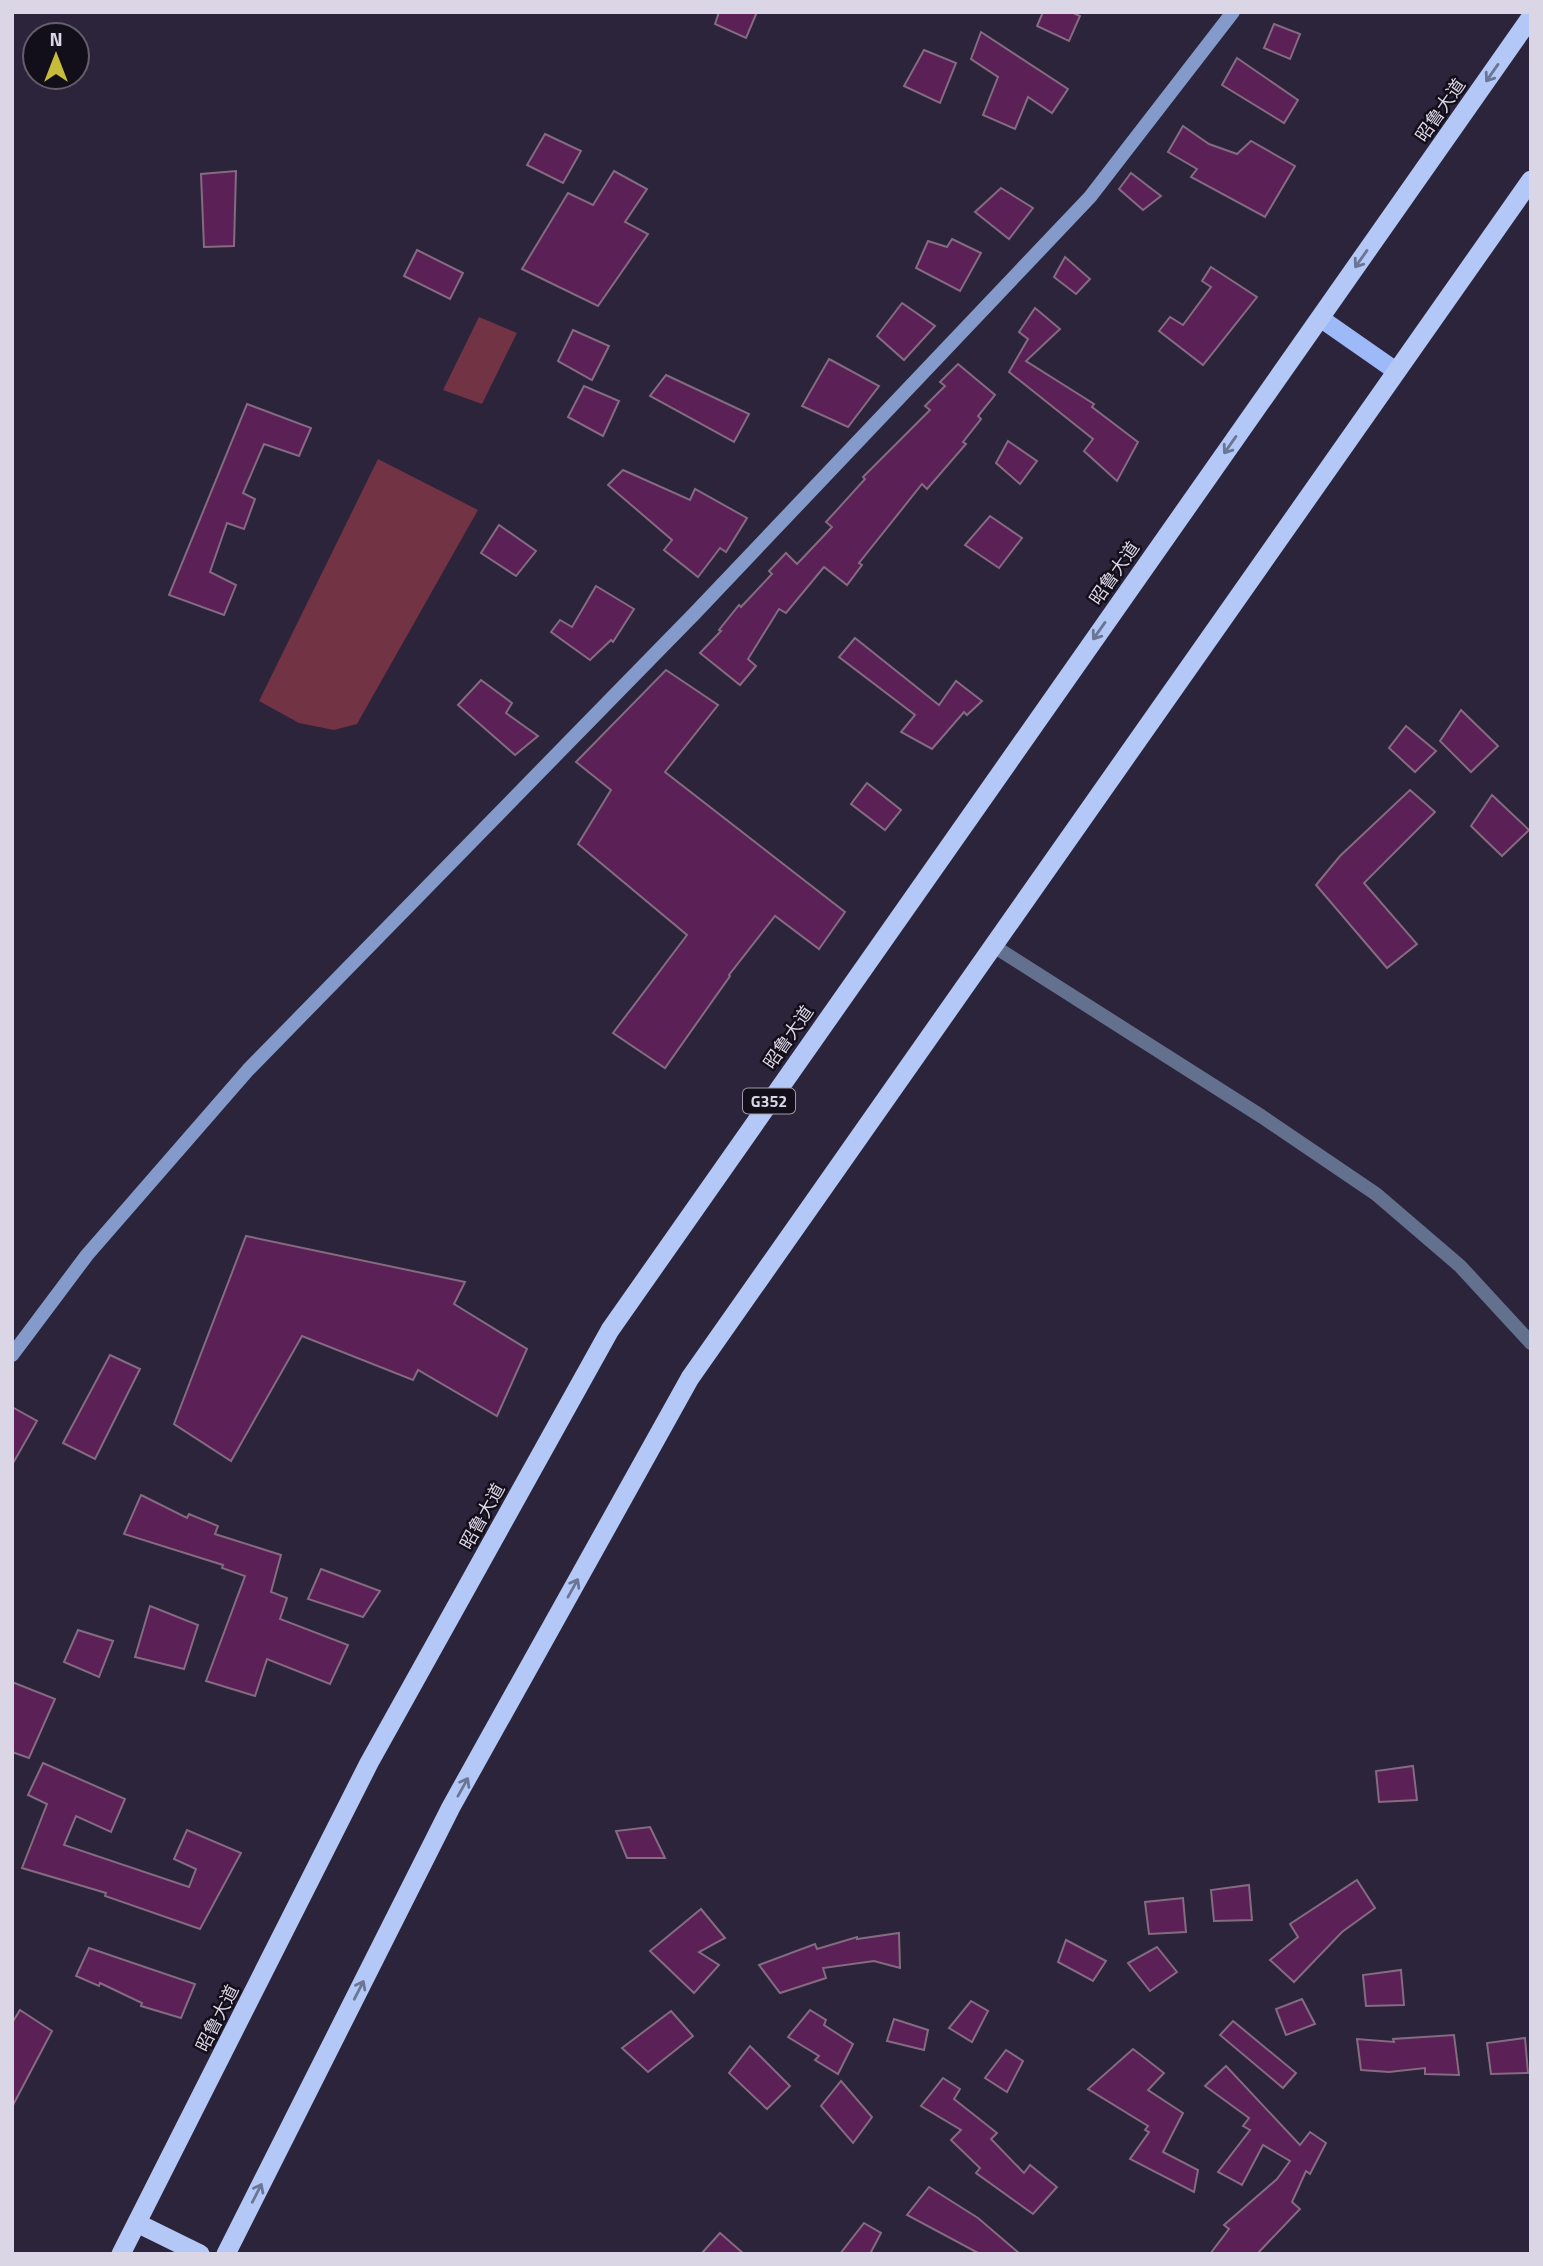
<svg xmlns="http://www.w3.org/2000/svg" width="1543" height="2266" viewBox="0 0 1543 2266" font-family="'Titillium Web','Noto Sans SC',sans-serif">
	<style>
		.grass { fill: #723344 }
		.building { fill: #5b2056; stroke: #846b80; stroke-width: 2 }
		.lines { fill: none; stroke-linecap: round; stroke-linejoin: round }
		.minor { stroke: #63718f; stroke-width: 14 }
		.secondary { stroke: #849aca; stroke-width: 14 }
		.primary { stroke: #9db9f8; stroke-width: 18 }
		.trunk { stroke: #b3c8f7; stroke-width: 19 }
		.oneway { stroke: #6b7594 }
		.labels { text-anchor: middle; dominant-baseline: central; stroke-width: 5; stroke-linejoin: round; paint-order: stroke }
		.shield { fill: #130f1a; stroke: #9f9aa9; stroke-width: 2 }
		.shield-label { font-size: 16px; font-weight: bold; fill: #dbd6e6 }
		.street-label { font-size: 18px; fill: #dbd6e6; stroke: #130f1a }
	</style>
	<rect width="100%" height="100%" fill="#2b243b"/>
	<g class="grass">
		<path d="M 479,317 L 517,333 L 482,404 L 443,390 Z"/>
		<path d="M 378,459 L 478,510 L 357,724 L 334,730 L 299,723 L 259,701 Z"/>
	</g>
	<g class="building">
		<path d="M 719,12 L 757,12 L 746,38 L 715,24 Z"/>
		<path d="M 1043,12 L 1071,12 L 1080,16 L 1069,41 L 1037,26 Z"/>
		<path d="M 1274,24 L 1300,34 L 1290,59 L 1264,48 Z"/>
		<path d="M 981,32 L 1068,89 L 1052,113 L 1028,97 L 1015,129 L 983,115 L 998,77 L 971,59 Z"/>
		<path d="M 924,50 L 956,63 L 940,103 L 904,86 Z"/>
		<path d="M 1237,58 L 1298,100 L 1284,123 L 1222,85 Z"/>
		<path d="M 1183,126 L 1209,144 L 1237,154 L 1251,141 L 1295,166 L 1265,217 L 1191,177 L 1197,169 L 1168,152 Z"/>
		<path d="M 545,134 L 581,151 L 563,183 L 527,165 Z"/>
		<path d="M 236,171 L 234,246 L 204,247 L 201,174 Z"/>
		<path d="M 614,171 L 647,189 L 625,222 L 648,234 L 598,306 L 522,269 L 568,193 L 593,205 Z"/>
		<path d="M 1131,173 L 1161,196 L 1143,210 L 1119,189 Z"/>
		<path d="M 1001,188 L 1033,208 L 1009,239 L 975,212 Z"/>
		<path d="M 952,239 L 981,253 L 960,291 L 916,268 L 928,241 L 947,247 Z"/>
		<path d="M 417,250 L 463,273 L 450,299 L 404,276 Z"/>
		<path d="M 1065,257 L 1090,279 L 1076,294 L 1054,277 Z"/>
		<path d="M 1211,267 L 1257,297 L 1203,365 L 1159,331 L 1170,317 L 1183,325 L 1211,287 L 1202,281 Z"/>
		<path d="M 902,303 L 935,326 L 904,360 L 877,336 Z"/>
		<path d="M 1035,308 L 1060,329 L 1026,361 L 1094,404 L 1092,407 L 1138,442 L 1117,481 L 1084,451 L 1093,439 L 1009,372 L 1028,339 L 1019,332 Z"/>
		<path d="M 573,330 L 609,346 L 592,380 L 558,361 Z"/>
		<path d="M 829,359 L 879,386 L 848,427 L 802,406 Z"/>
		<path d="M 958,364 L 995,395 L 978,416 L 981,419 L 963,442 L 966,444 L 927,489 L 922,484 L 859,563 L 862,565 L 847,585 L 824,567 L 786,613 L 779,609 L 748,659 L 756,666 L 740,685 L 700,653 L 721,631 L 719,630 L 739,605 L 741,607 L 772,574 L 769,571 L 786,553 L 797,564 L 832,527 L 826,522 L 865,479 L 863,477 L 930,410 L 925,406 L 945,386 L 940,382 Z"/>
		<path d="M 666,375 L 749,414 L 734,442 L 650,396 Z"/>
		<path d="M 584,386 L 619,401 L 603,436 L 568,417 Z"/>
		<path d="M 247,404 L 311,428 L 299,456 L 264,444 L 243,493 L 255,499 L 244,529 L 227,523 L 210,572 L 236,585 L 224,615 L 169,595 Z"/>
		<path d="M 1008,441 L 1037,461 L 1020,484 L 996,463 Z"/>
		<path d="M 623,470 L 690,500 L 695,489 L 747,518 L 726,552 L 720,548 L 698,577 L 664,550 L 672,540 L 608,485 Z"/>
		<path d="M 990,516 L 1022,538 L 999,568 L 965,545 Z"/>
		<path d="M 499,525 L 536,551 L 516,576 L 481,553 Z"/>
		<path d="M 596,586 L 634,609 L 613,642 L 611,640 L 590,660 L 551,632 L 560,620 L 572,627 Z"/>
		<path d="M 855,638 L 939,705 L 956,681 L 982,701 L 967,715 L 964,712 L 932,749 L 901,732 L 915,715 L 839,657 Z"/>
		<path d="M 666,670 L 718,705 L 665,772 L 845,912 L 819,949 L 775,916 L 729,975 L 730,976 L 665,1068 L 613,1033 L 687,935 L 578,844 L 611,790 L 576,762 Z"/>
		<path d="M 481,680 L 512,703 L 506,713 L 538,736 L 515,755 L 458,705 Z"/>
		<path d="M 1461,710 L 1498,746 L 1471,772 L 1440,741 Z"/>
		<path d="M 1406,726 L 1436,751 L 1415,772 L 1389,748 Z"/>
		<path d="M 867,783 L 901,810 L 885,830 L 851,804 Z"/>
		<path d="M 1410,790 L 1435,812 L 1364,883 L 1417,944 L 1387,968 L 1316,885 L 1340,856 Z"/>
		<path d="M 1492,795 L 1529,830 L 1502,856 L 1471,826 Z"/>
		<path d="M 246,1236 L 465,1282 L 454,1304 L 527,1349 L 497,1416 L 418,1370 L 413,1380 L 302,1336 L 231,1461 L 174,1424 Z"/>
		<path d="M 110,1355 L 140,1369 L 95,1459 L 63,1443 Z"/>
		<path d="M 12,1407 L 37,1421 L 12,1465 Z"/>
		<path d="M 141,1495 L 187,1518 L 189,1514 L 218,1526 L 215,1534 L 281,1555 L 271,1592 L 287,1598 L 280,1619 L 348,1645 L 330,1684 L 267,1659 L 255,1696 L 206,1681 L 245,1576 L 222,1568 L 223,1565 L 124,1534 Z"/>
		<path d="M 321,1569 L 380,1591 L 363,1617 L 308,1599 Z"/>
		<path d="M 150,1606 L 198,1625 L 184,1669 L 135,1657 Z"/>
		<path d="M 78,1630 L 113,1641 L 99,1677 L 64,1662 Z"/>
		<path d="M 12,1682 L 55,1699 L 29,1758 L 12,1752 Z"/>
		<path d="M 43,1763 L 125,1799 L 111,1832 L 76,1816 L 64,1845 L 189,1887 L 196,1869 L 174,1859 L 187,1830 L 241,1853 L 200,1929 L 105,1896 L 106,1893 L 22,1868 L 47,1804 L 28,1795 Z"/>
		<path d="M 1413,1766 L 1417,1800 L 1379,1802 L 1376,1771 Z"/>
		<path d="M 650,1827 L 665,1858 L 627,1858 L 616,1831 Z"/>
		<path d="M 1357,1880 L 1375,1908 L 1342,1932 L 1294,1982 L 1270,1960 L 1298,1937 L 1290,1924 Z"/>
		<path d="M 1249,1885 L 1252,1920 L 1214,1921 L 1211,1890 Z"/>
		<path d="M 1183,1898 L 1186,1932 L 1149,1934 L 1145,1902 Z"/>
		<path d="M 701,1909 L 725,1938 L 699,1952 L 719,1965 L 694,1993 L 650,1951 Z"/>
		<path d="M 899,1933 L 900,1968 L 874,1961 L 823,1968 L 826,1978 L 780,1993 L 759,1965 L 815,1944 L 817,1949 L 857,1937 L 857,1939 Z"/>
		<path d="M 1066,1940 L 1106,1961 L 1093,1981 L 1058,1962 Z"/>
		<path d="M 1157,1947 L 1177,1972 L 1150,1991 L 1128,1963 Z"/>
		<path d="M 89,1948 L 195,1984 L 181,2018 L 141,2006 L 142,2003 L 100,1983 L 99,1986 L 76,1976 Z"/>
		<path d="M 1401,1970 L 1404,2005 L 1366,2006 L 1363,1975 Z"/>
		<path d="M 1302,1999 L 1315,2024 L 1286,2035 L 1276,2009 Z"/>
		<path d="M 971,2001 L 988,2011 L 972,2042 L 949,2028 Z"/>
		<path d="M 20,2010 L 52,2031 L 12,2107 L 12,2023 Z"/>
		<path d="M 810,2010 L 826,2020 L 824,2025 L 853,2044 L 838,2074 L 815,2060 L 819,2056 L 788,2037 Z"/>
		<path d="M 671,2011 L 693,2036 L 648,2072 L 622,2048 Z"/>
		<path d="M 894,2019 L 928,2030 L 924,2050 L 887,2041 Z"/>
		<path d="M 1233,2021 L 1296,2073 L 1283,2088 L 1220,2035 Z"/>
		<path d="M 1454,2035 L 1459,2075 L 1425,2074 L 1425,2068 L 1389,2072 L 1361,2070 L 1357,2039 L 1394,2042 L 1393,2039 Z"/>
		<path d="M 1525,2038 L 1528,2073 L 1491,2074 L 1487,2043 Z"/>
		<path d="M 750,2046 L 790,2086 L 767,2109 L 729,2073 Z"/>
		<path d="M 1133,2049 L 1164,2073 L 1148,2090 L 1183,2113 L 1163,2152 L 1198,2170 L 1194,2192 L 1130,2159 L 1149,2132 L 1145,2130 L 1148,2126 L 1088,2089 Z"/>
		<path d="M 1006,2050 L 1023,2061 L 1007,2092 L 985,2078 Z"/>
		<path d="M 1226,2066 L 1300,2145 L 1310,2132 L 1326,2143 L 1310,2174 L 1306,2171 L 1292,2202 L 1300,2209 L 1257,2254 L 1210,2254 L 1229,2229 L 1224,2225 L 1277,2179 L 1290,2161 L 1263,2145 L 1242,2185 L 1218,2172 L 1250,2130 L 1243,2126 L 1249,2118 L 1205,2086 Z"/>
		<path d="M 943,2078 L 960,2089 L 954,2099 L 997,2133 L 991,2139 L 1024,2173 L 1030,2165 L 1057,2187 L 1033,2214 L 976,2173 L 980,2168 L 951,2140 L 961,2130 L 921,2106 Z"/>
		<path d="M 841,2081 L 872,2117 L 853,2143 L 821,2106 Z"/>
		<path d="M 929,2187 L 978,2218 L 1020,2254 L 980,2254 L 907,2215 Z"/>
		<path d="M 864,2223 L 881,2233 L 870,2254 L 840,2254 Z"/>
		<path d="M 720,2233 L 744,2254 L 701,2254 Z"/>
	</g>
	<g class="lines">
		<path class="minor" d="M 992,945 L 1261,1116 L 1376,1194 L 1460,1266 L 1531,1343"/>
		<path class="secondary" d="M 12,1355 L 87,1255 L 248,1070 L 695,613 L 1090,197 L 1233,12"/>
		<path class="primary" d="M 1320,318 L 1396,371"/>
		<g class="trunk">
			<path d="M 137,2223 L 200,2254"/>
			<path d="M 121,2254 L 369,1763 L 610,1330 L 1531,17"/>
			<path d="M 226,2254 L 451,1807 L 690,1378 L 1531,180"/>
		</g>
	</g>
	<defs><path id="oneway-shaft" d="M-6 0H5M1.5-3L5.5 0L1.5 3" fill="none" stroke-width="1.6" stroke-linecap="round" stroke-linejoin="round" transform="scale(1.75)"/></defs>
	<g class="oneway">
		<use href="#oneway-shaft" transform="translate(1492 73) rotate(125)"/>
		<use href="#oneway-shaft" transform="translate(1361 259) rotate(125)"/>
		<use href="#oneway-shaft" transform="translate(1230 445) rotate(125)"/>
		<use href="#oneway-shaft" transform="translate(1099 631) rotate(125)"/>
		<use href="#oneway-shaft" transform="translate(573 1588) rotate(-61)"/>
		<use href="#oneway-shaft" transform="translate(463 1787) rotate(-61)"/>
		<use href="#oneway-shaft" transform="translate(359 1990) rotate(-63)"/>
		<use href="#oneway-shaft" transform="translate(257 2193) rotate(-63)"/>
	</g>
	<g class="labels">
		<rect class="shield" x="743" y="1088.5" width="52" height="25" rx="5"/>
		<g class="shield-label">
			<text x="769" y="1101">G352</text>
		</g>
		<g class="street-label">
			<text transform="translate(1440 110) rotate(-55)">昭鲁大道</text>
			<text transform="translate(1114 573) rotate(-55)">昭鲁大道</text>
			<text transform="translate(788 1037) rotate(-55)">昭鲁大道</text>
			<text transform="translate(482 1516) rotate(-61)">昭鲁大道</text>
			<text transform="translate(217 2018) rotate(-63)">昭鲁大道</text>
		</g>
	</g>
	<rect width="1543" height="2266" fill="none" stroke="#dbd6e6" stroke-width="28"/>
	<g transform="translate(56 56)"><circle r="33" fill="#130f1a" stroke="#635f6c" stroke-width="2"/>
	<path d="M0-5L12 26L0 18L-12 26Z" fill="#c7bb3c"/>
	<text y="-10" font-size="19" font-weight="bold" text-anchor="middle" fill="#dbd6e6">N</text>
	</g>
</svg>
